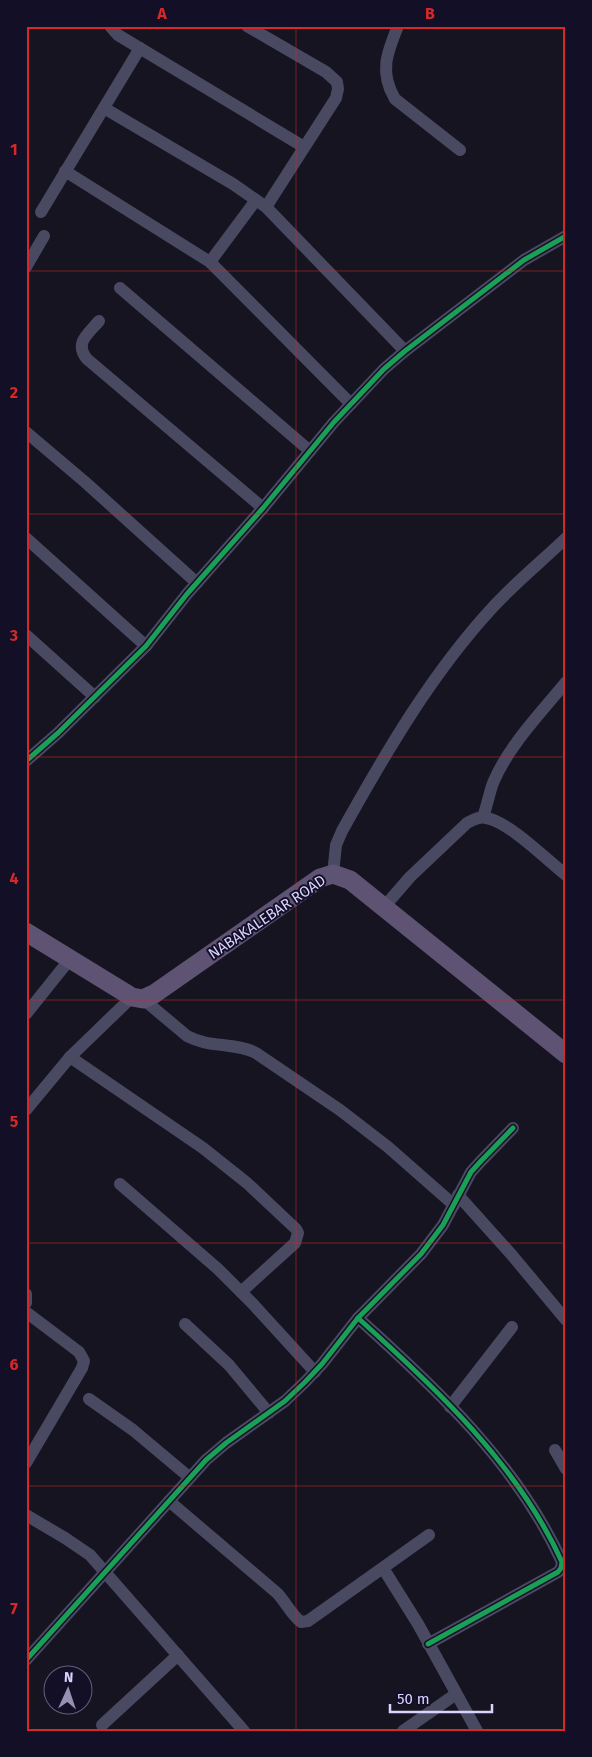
<svg xmlns="http://www.w3.org/2000/svg" width="592" height="1757" viewBox="0 0 592 1757" font-family="'Fira Sans',sans-serif">
	<style>
		.lines { fill: none; stroke-linecap: round; stroke-linejoin: round }
		.street { stroke: #4a4962; stroke-width: 12 }
		.primary { stroke: #5e5373; stroke-width: 19 }
		.cycleway-casing { stroke: #130f26; stroke-width: 8 }
		.cycleway { stroke: #1a9f57; stroke-width: 5 }
		.grid { fill: none; stroke: #d62828; stroke-width: 1; stroke-opacity: 0.55 }
		.labels { text-anchor: middle; dominant-baseline: central; stroke-width: 4; stroke-linejoin: round; paint-order: stroke }
		.street-label { font-size: 15px; fill: #d9d4ff; stroke: #130f26 }
		.neatline { fill: none; stroke: #d62828; stroke-width: 2 }
		.grid-label { font-size: 16px; text-anchor: middle; font-weight: bold; fill: #d62828 }
	</style>
	<rect width="100%" height="100%" fill="#161421"/>
	<g class="lines">
		<g class="street">
			<path d="M 110,26 L 118,35 L 304,147"/>
			<path d="M 247,26 L 326,72 L 337,82 L 338,89 L 336,98 L 266,207"/>
			<path d="M 398,26 C 387,53 379,72 395,99 L 460,150"/>
			<path d="M 104,108 L 233,184 L 266,207 L 405,351"/>
			<path d="M 65,171 L 210,262 L 351,404"/>
			<path d="M 41,212 L 140,48"/>
			<path d="M 210,262 L 256,200"/>
			<path d="M 26,267 L 44,236"/>
			<path d="M 120,288 L 310,451"/>
			<path d="M 99,321 C 88,334 74,343 87,359 L 263,508"/>
			<path d="M 26,432 L 85,482 L 197,583"/>
			<path d="M 26,538 L 146,646"/>
			<path d="M 26,635 L 95,697"/>
			<path d="M 26,761 L 58,733 L 146,646 L 187,594 L 263,508 L 334,422 L 384,369 L 405,351 L 524,260 L 566,236"/>
			<path d="M 483,817 C 487,806 489,794 493,783 C 509,745 540,714 566,682"/>
			<path d="M 333,874 L 336,845 L 342,831 C 386,752 432,673 493,607 C 516,582 542,561 566,538"/>
			<path d="M 384,907 L 410,877 L 467,823 C 473,820 479,816 486,818 C 508,821 547,860 566,875"/>
			<path d="M 143,999 L 187,1036 C 209,1048 234,1042 256,1053 L 340,1110 L 388,1147 L 454,1205"/>
			<path d="M 26,1014 L 70,959"/>
			<path d="M 70,1057 L 203,1148 L 247,1183 L 296,1229 L 298,1233 L 295,1243 L 241,1292"/>
			<path d="M 26,1110 L 70,1057 L 132,997"/>
			<path d="M 120,1184 L 218,1269 L 252,1303 L 315,1372"/>
			<path d="M 458,1195 L 511,1254 L 566,1320"/>
			<path d="M 26,1294 L 26,1303"/>
			<path d="M 26,1312 L 79,1352 L 84,1361 L 82,1368 L 26,1463"/>
			<path d="M 358,1318 C 436,1388 518,1465 562,1562 L 561,1568 L 558,1572 L 428,1644"/>
			<path d="M 185,1324 L 229,1365 L 269,1413"/>
			<path d="M 89,1399 L 133,1430 L 189,1477"/>
			<path d="M 450,1407 L 512,1327"/>
			<path d="M 555,1450 L 566,1469"/>
			<path d="M 169,1501 L 277,1593 C 285,1601 292,1616 301,1622 L 308,1621 L 429,1535"/>
			<path d="M 26,1515 L 65,1538 L 90,1555 L 244,1731"/>
			<path d="M 383,1568 L 418,1624 L 477,1731"/>
			<path d="M 26,1660 L 206,1460 L 226,1443 L 285,1401 L 305,1382 L 322,1364 L 358,1318 L 421,1254 L 443,1225 L 471,1172 L 481,1161 L 513,1128"/>
			<path d="M 102,1725 L 178,1655"/>
			<path d="M 403,1731 L 456,1694"/>
		</g>
		<path class="primary" d="M 26,932 L 132,997 L 143,999 L 154,994 L 320,878 L 333,874 L 350,880 L 566,1054"/>
		<g class="cycleway-casing">
			<g id="cycleway">
				<path d="M 26,761 L 58,733 L 146,646 L 187,594 L 263,508 L 334,422 L 384,369 L 405,351 L 524,260 L 566,236"/>
				<path d="M 358,1318 C 436,1388 518,1465 562,1562 L 561,1568 L 558,1572 L 428,1644"/>
				<path d="M 26,1660 L 206,1460 L 226,1443 L 285,1401 L 305,1382 L 322,1364 L 358,1318 L 421,1254 L 443,1225 L 471,1172 L 481,1161 L 513,1128"/>
			</g>
		</g>
		<use href="#cycleway" class="cycleway"/>
	</g>
	<path class="grid" d="M 296,26 L 296,1731M 26,271 L 566,271M 26,514 L 566,514M 26,757 L 566,757M 26,1000 L 566,1000M 26,1243 L 566,1243M 26,1486 L 566,1486"/>
	<g class="labels">
		<g class="street-label">
			<text transform="translate(267 917) rotate(-34)">NABAKALEBAR ROAD</text>
		</g>
	</g>
	<rect width="592" height="1757" fill="none" stroke="#130f26" stroke-width="55"/>
	<g transform="translate(68 1690) rotate(3)"><circle r="24" fill="#130f26" stroke="#625e7d"/>
	<path d="M0-4L9 19L0 12L-9 19Z" fill="#9591b1"/>
	<text y="-8" font-size="14" font-weight="bold" text-anchor="middle" fill="#d9d4ff">N</text>
	</g>
	<path d="M390 1704v8h102v-8" fill="none" stroke="#d9d4ff" stroke-width="2.5"/>
	<text x="397" y="1704" font-size="15" fill="#d9d4ff" stroke="#130f26" stroke-width="4" paint-order="stroke">50 m</text>
	<rect x="28" y="28" width="536" height="1702" class="neatline"/>
	<g class="grid-label">
		<text x="162" y="19">A</text>
		<text x="430" y="19">B</text>
		<text x="14" y="155">1</text>
		<text x="14" y="398">2</text>
		<text x="14" y="641">3</text>
		<text x="14" y="884">4</text>
		<text x="14" y="1127">5</text>
		<text x="14" y="1370">6</text>
		<text x="14" y="1614">7</text>
	</g>
</svg>
